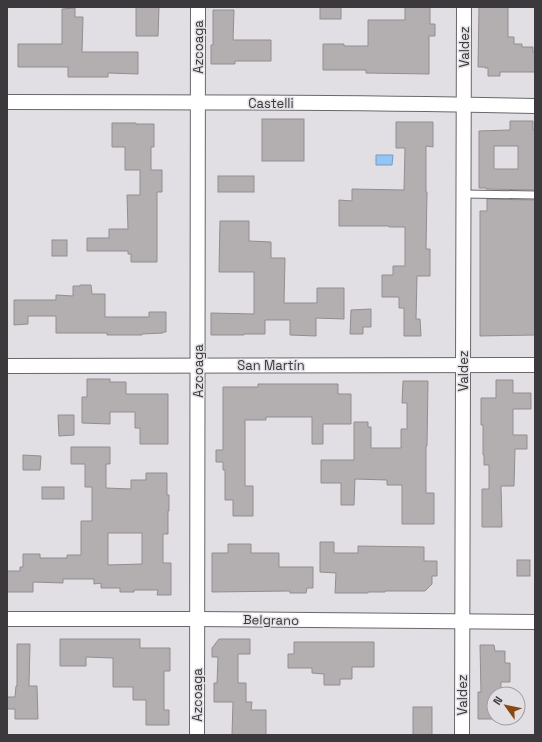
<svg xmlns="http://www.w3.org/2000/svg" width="542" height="742" viewBox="0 0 542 742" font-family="'Space Grotesk',sans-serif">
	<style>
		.water { fill: #93c5f7; stroke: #799bbf }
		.building { fill: #b3aeb0; stroke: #938d8f; fill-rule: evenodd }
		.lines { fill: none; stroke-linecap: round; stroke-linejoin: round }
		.lane-casing { stroke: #6a676c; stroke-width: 9 }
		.street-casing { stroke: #6a676c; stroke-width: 16 }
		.lane { stroke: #fff; stroke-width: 7 }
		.street { stroke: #fff; stroke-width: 14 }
		.labels { text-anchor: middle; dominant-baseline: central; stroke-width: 3; stroke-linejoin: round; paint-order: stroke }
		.street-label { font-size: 13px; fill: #3b393b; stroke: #e2dfe4 }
	</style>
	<rect width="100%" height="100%" fill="#e2dfe4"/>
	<path class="water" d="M 376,155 L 393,155 L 392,165 L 376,165 Z"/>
	<g class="building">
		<path d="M 136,7 L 159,7 L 158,36 L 136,36 Z"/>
		<rect x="320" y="7" width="21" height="12"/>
		<path d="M 405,7 L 430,7 L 430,24 L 435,24 L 435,36 L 429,36 L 429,74 L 366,73 L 366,70 L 323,70 L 323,44 L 344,44 L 344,46 L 368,46 L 368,20 L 405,20 Z"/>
		<path d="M 479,7 L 508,7 L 508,37 L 514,37 L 514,44 L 522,44 L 522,47 L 533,47 L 533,52 L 535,52 L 535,72 L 500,72 L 500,76 L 488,76 L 488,68 L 485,68 L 485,67 L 478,67 Z"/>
		<path d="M 75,8 L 75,17 L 83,17 L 82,52 L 138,52 L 138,74 L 108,73 L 108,77 L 68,77 L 68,67 L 18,67 L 18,44 L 62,44 L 62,9 Z"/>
		<path d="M 213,10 L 234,10 L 233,40 L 271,40 L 271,61 L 235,61 L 235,64 L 211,64 L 211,45 L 213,45 Z"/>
		<rect x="262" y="119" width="42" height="42"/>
		<path d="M 510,121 L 533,121 L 533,130 L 535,130 L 535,190 L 486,189 L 486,188 L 479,188 L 479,131 L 510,130 ZM 494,146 L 518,146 L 518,169 L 494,169 Z"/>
		<path d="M 396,122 L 433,122 L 433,147 L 426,146 L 426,192 L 427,192 L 426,249 L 430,249 L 430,276 L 417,276 L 416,319 L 420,319 L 421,336 L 404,336 L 404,308 L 399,308 L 399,297 L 382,297 L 382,275 L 393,275 L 393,266 L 405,266 L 405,227 L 389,227 L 389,226 L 339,226 L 339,200 L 352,201 L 352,189 L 404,190 L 405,148 L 396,148 Z"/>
		<path d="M 112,123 L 136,123 L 136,124 L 154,124 L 154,147 L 151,147 L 151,170 L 162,170 L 162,192 L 157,192 L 157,262 L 131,262 L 131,254 L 128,254 L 128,251 L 87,251 L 87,238 L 109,238 L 109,229 L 128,229 L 127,195 L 140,195 L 140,170 L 125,170 L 125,147 L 112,147 Z"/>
		<rect x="218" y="176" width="36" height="16"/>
		<path d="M 487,199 L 535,200 L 535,335 L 480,336 L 480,211 L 487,211 Z"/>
		<path d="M 220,221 L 249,221 L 249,241 L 271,242 L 271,258 L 285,258 L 284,303 L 317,303 L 317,288 L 344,288 L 344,319 L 316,318 L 316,336 L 290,335 L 290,320 L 265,320 L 265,334 L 244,334 L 244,335 L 211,335 L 211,313 L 254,314 L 254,272 L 219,272 Z"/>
		<rect x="52" y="240" width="15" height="16"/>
		<path d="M 80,285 L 91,285 L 92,294 L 105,294 L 105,317 L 149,317 L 149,312 L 166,312 L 166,332 L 164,332 L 163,333 L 142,334 L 142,335 L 107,335 L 107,333 L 56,333 L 56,316 L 28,316 L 28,324 L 14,325 L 14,300 L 56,300 L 56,295 L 73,296 L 73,286 L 80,286 Z"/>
		<path d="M 371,309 L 371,327 L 363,327 L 363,334 L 350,334 L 351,310 Z"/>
		<path d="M 87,379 L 110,379 L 110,382 L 126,382 L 126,394 L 168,394 L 168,444 L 140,444 L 140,428 L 135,428 L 135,412 L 110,412 L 110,424 L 82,423 L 82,397 L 87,397 Z"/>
		<path d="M 496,380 L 513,380 L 513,393 L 531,393 L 531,409 L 513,409 L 513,435 L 527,435 L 527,449 L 515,449 L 514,486 L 501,486 L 502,527 L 482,527 L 482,489 L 489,489 L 489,465 L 484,465 L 484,455 L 483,455 L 483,425 L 481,425 L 481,398 L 496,398 Z"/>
		<path d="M 403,381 L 428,381 L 427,446 L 426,446 L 426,493 L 434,493 L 434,524 L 402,524 L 402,485 L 387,485 L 387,480 L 355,479 L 354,505 L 341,505 L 341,483 L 321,483 L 321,460 L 354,460 L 354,422 L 368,422 L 368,427 L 371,427 L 371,448 L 401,448 L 401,429 L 407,429 L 407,403 L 402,403 Z"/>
		<path d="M 258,384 L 338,384 L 338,394 L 351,394 L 351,424 L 323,424 L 323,444 L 312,444 L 312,417 L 266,417 L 266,420 L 245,420 L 245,486 L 253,486 L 253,516 L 233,516 L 233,500 L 225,500 L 225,470 L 223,470 L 223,462 L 216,462 L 216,450 L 223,450 L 223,387 L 258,387 Z"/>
		<path d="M 58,415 L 74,415 L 74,435 L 59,436 Z"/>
		<path d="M 71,447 L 110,447 L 110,464 L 106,464 L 106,488 L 131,489 L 131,480 L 146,480 L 146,473 L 167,473 L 167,495 L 169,495 L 169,511 L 168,511 L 168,534 L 163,534 L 163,563 L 171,563 L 171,595 L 157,595 L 158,590 L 134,590 L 134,592 L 120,592 L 120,588 L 101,588 L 101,583 L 94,584 L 94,579 L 63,579 L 63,583 L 33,582 L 33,592 L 7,592 L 7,571 L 20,571 L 20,567 L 23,567 L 23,554 L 40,554 L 40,558 L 67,558 L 67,555 L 81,555 L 81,521 L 92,521 L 92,487 L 85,487 L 85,464 L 71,464 ZM 108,533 L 142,533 L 142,564 L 108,565 Z"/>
		<path d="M 23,455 L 41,456 L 40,470 L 23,470 Z"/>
		<rect x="42" y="487" width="22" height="12"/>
		<path d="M 320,542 L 334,542 L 334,553 L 358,553 L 358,546 L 424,547 L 424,561 L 437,561 L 437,576 L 432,576 L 432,584 L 425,591 L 385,591 L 385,592 L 368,592 L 368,593 L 335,593 L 336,573 L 320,572 Z"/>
		<path d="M 228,544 L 251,544 L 251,553 L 279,553 L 279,567 L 313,567 L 313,588 L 307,588 L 306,593 L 290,593 L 290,591 L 212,592 L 212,553 L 228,553 Z"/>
		<rect x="517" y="560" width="13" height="16"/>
		<path d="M 60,639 L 140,639 L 140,648 L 170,648 L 170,671 L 164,671 L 164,710 L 169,710 L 169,725 L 146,725 L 146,700 L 133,700 L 133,687 L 113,687 L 113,658 L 86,657 L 86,666 L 60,666 Z"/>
		<path d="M 219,639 L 250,639 L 250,654 L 238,654 L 238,683 L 246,683 L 246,702 L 252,702 L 251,710 L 266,710 L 266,735 L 232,735 L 233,702 L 214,702 L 214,683 L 217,683 L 218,657 L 212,657 L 212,648 Z"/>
		<path d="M 294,642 L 374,642 L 374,667 L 352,667 L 352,679 L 340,679 L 340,685 L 324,685 L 324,674 L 312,673 L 312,668 L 288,668 L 288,654 L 294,654 Z"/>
		<path d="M 17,644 L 30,644 L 29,686 L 37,686 L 38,719 L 15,719 L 15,709 L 7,709 L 7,697 L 15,697 L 16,686 L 17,686 Z"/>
		<path d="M 480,645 L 494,645 L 495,651 L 505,651 L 505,663 L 510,663 L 510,682 L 501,682 L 501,694 L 494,694 L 494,719 L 478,719 L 478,692 L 481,692 Z"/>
		<rect x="413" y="707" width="19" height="28"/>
	</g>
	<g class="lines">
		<g class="lane-casing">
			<path id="lane" d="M 464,194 L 535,195"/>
		</g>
		<g class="street-casing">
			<g id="street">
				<path d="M 7,102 C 183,102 359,102 535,106"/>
				<path d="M 7,366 L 535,365"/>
				<path d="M 7,619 L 198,619 L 535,622"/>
				<path d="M 197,735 L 198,7"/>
				<path d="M 462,735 L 464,7"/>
			</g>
		</g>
		<use href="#lane" class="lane"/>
		<use href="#street" class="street"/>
	</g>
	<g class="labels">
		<g class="street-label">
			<text transform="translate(198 47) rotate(-90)">Azcoaga</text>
			<text transform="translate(464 47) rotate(-90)">Valdez</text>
			<text x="271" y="103">Castelli</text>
			<text x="271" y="365">San Martín</text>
			<text transform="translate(198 371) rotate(-90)">Azcoaga</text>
			<text transform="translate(463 371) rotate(-90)">Valdez</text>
			<text transform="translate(271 620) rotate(1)">Belgrano</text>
			<text transform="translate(197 695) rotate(-90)">Azcoaga</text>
			<text transform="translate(462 695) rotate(-90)">Valdez</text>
		</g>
	</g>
	<rect width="542" height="742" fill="none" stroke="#3b393b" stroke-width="16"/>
	<g transform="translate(506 706) rotate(303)"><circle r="19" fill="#e2dfe4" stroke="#9f9da0"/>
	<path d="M0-3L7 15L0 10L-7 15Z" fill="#884811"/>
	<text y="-6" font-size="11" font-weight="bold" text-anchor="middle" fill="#3b393b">N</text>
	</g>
</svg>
